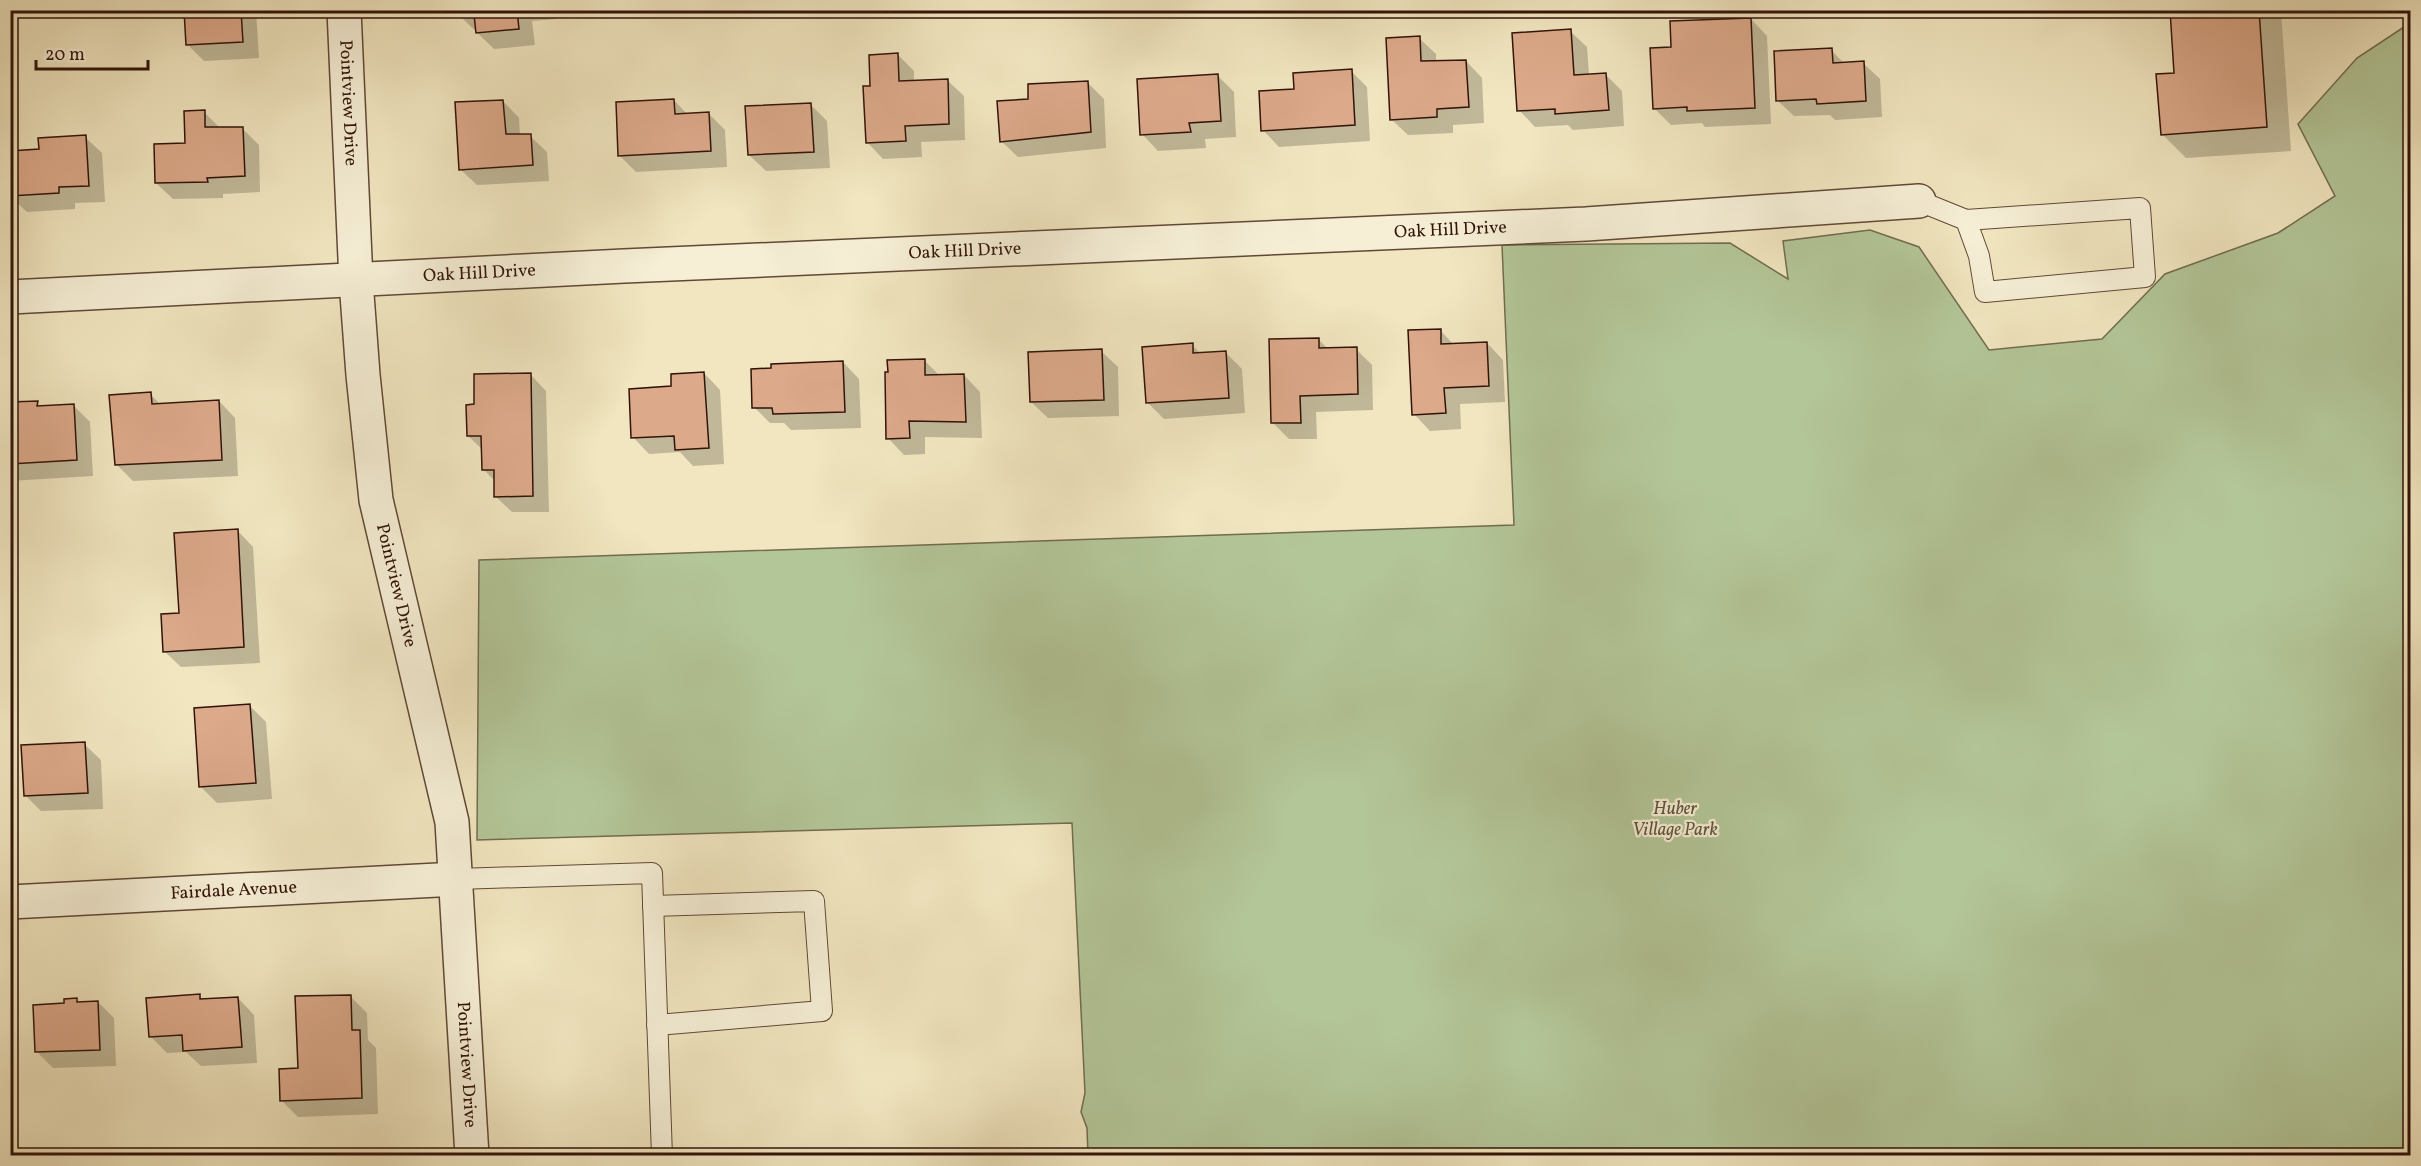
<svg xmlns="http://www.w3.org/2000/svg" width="2421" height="1166" viewBox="0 0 2421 1166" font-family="Vollkorn,serif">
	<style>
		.green { fill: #b3c698; stroke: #726c50; stroke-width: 1.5 }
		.shadow { fill: #0003 }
		.building { fill: #dca98a; stroke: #311308; stroke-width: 1.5 }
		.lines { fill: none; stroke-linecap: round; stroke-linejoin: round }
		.lane-casing { stroke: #614836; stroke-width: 22 }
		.street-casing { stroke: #614836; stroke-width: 36 }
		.lane { stroke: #f6efd6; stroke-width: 20 }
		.street { stroke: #f6efd6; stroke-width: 33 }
		.labels { text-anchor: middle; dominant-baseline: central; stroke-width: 4.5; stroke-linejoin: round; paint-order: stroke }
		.street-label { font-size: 18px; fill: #311308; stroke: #f6efd6 }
		.park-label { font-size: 18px; font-style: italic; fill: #5e523a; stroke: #f6efd6 }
	</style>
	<rect width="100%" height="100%" fill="#f1e6c0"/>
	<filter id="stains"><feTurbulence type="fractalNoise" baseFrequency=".00333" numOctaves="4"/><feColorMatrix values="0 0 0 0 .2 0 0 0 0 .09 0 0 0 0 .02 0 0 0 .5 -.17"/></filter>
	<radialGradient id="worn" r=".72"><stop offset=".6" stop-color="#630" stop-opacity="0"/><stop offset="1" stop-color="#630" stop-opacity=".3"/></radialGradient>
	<path class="green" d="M 2410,23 L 2410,1155 L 1088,1155 L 1087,1128 L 1081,1112 L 1085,1093 L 1072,823 L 477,840 L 479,560 L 1514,525 L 1502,245 L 1730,243 L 1788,279 L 1783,241 L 1870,230 L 1919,247 L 1989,350 L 2102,339 L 2165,274 L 2278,233 L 2335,196 L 2298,124 L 2357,58 Z"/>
	<g class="shadow">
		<path d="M 185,10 L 256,10 L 259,58 L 204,61 L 187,44 Z"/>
		<path d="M 460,10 L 555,10 L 556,19 L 532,21 L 535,45 L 494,49 L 460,16 Z"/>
		<path d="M 2171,10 L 2281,10 L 2291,151 L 2186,158 L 2162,134 L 2176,75 Z"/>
		<path d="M 1751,19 L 1767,36 L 1771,124 L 1705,127 L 1702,123 L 1671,125 L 1654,108 Z"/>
		<path d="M 1570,31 L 1587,47 L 1589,75 L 1605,74 L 1622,91 L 1624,126 L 1573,130 L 1568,125 L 1535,127 L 1519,110 Z"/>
		<path d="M 1419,38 L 1436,54 L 1436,62 L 1466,61 L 1482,78 L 1484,123 L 1453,125 L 1453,133 L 1408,135 L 1391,119 Z"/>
		<path d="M 1831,50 L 1845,64 L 1863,63 L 1880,79 L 1882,117 L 1835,120 L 1830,115 L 1794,116 L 1777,100 Z"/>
		<path d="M 898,55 L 914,71 L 914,82 L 947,80 L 964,96 L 965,140 L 921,142 L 922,157 L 883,159 L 867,142 L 871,87 Z"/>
		<path d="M 1351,71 L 1367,87 L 1370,141 L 1279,147 L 1263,130 L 1295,90 Z"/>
		<path d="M 1218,76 L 1234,92 L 1236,137 L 1205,139 L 1206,148 L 1158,151 L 1142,134 Z"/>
		<path d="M 1087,82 L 1104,99 L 1106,148 L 1018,157 L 1001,141 L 1030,100 Z"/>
		<path d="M 674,100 L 688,115 L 708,113 L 725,130 L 727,167 L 636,172 L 620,156 Z"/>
		<path d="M 503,101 L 519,118 L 520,136 L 530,136 L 547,152 L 549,181 L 477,185 L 460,169 Z"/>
		<path d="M 810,104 L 827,121 L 830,168 L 766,171 L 749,155 Z"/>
		<path d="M 204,112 L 221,129 L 242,128 L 259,145 L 260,192 L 223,194 L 223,198 L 173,199 L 156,183 L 187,145 Z"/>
		<path d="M 85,137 L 102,153 L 105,202 L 75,203 L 75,209 L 27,212 L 10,196 L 10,152 L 40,151 Z"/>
		<path d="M 1440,330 L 1454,345 L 1487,343 L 1503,360 L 1505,402 L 1460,404 L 1461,429 L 1430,431 L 1414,414 Z"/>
		<path d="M 1318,339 L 1328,349 L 1356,349 L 1372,365 L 1373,410 L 1316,412 L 1317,439 L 1289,439 L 1273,423 Z"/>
		<path d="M 1192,345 L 1201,354 L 1225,352 L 1242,369 L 1245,413 L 1164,419 L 1148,403 Z"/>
		<path d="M 1101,351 L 1118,367 L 1119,416 L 1048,418 L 1031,402 Z"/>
		<path d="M 924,360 L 940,376 L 964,375 L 980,392 L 982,438 L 925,437 L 925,454 L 904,455 L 888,438 Z"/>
		<path d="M 843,362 L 859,379 L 861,428 L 791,430 L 784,423 L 770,423 L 754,407 Z"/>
		<path d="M 704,373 L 720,390 L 724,464 L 693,466 L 680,452 L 649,454 L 633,437 L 673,388 Z"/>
		<path d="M 530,374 L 546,391 L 549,512 L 512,512 L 495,496 L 495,481 L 484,470 L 483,450 L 468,436 L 475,406 Z"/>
		<path d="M 150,394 L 161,405 L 219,401 L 235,418 L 238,476 L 133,481 L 116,464 Z"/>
		<path d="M 37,403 L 41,407 L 73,405 L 90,422 L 93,476 L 10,481 L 10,404 Z"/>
		<path d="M 237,530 L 253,547 L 260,663 L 181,667 L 164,651 Z"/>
		<path d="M 250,706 L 266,722 L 272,799 L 217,803 L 201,787 Z"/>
		<path d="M 84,744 L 101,760 L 103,809 L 41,811 L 25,795 Z"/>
		<path d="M 199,996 L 203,1000 L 238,998 L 254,1015 L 257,1063 L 201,1066 L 186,1052 L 167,1053 L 151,1037 Z"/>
		<path d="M 350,996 L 367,1013 L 368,1040 L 376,1048 L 378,1114 L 298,1117 L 281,1100 Z"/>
		<path d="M 76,1000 L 80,1003 L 98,1002 L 114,1018 L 116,1066 L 53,1068 L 37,1052 L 65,1005 Z"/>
	</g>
	<g class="building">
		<path d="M 184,10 L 241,10 L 243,42 L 186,45 Z"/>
		<path d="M 458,10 L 517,10 L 519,29 L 476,33 L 474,15 L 459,17 Z"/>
		<path d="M 2170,10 L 2259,10 L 2267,127 L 2161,135 L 2156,74 L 2174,73 Z"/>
		<path d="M 1751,18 L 1755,108 L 1687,111 L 1687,107 L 1653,109 L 1650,48 L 1671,47 L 1670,21 Z"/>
		<path d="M 1571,29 L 1574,75 L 1606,73 L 1609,110 L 1555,114 L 1555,109 L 1517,111 L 1512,33 Z"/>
		<path d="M 1420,36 L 1421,61 L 1466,60 L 1469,107 L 1437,109 L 1437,117 L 1390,120 L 1386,38 Z"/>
		<path d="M 1832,48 L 1833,63 L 1864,61 L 1866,101 L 1817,104 L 1816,99 L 1776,101 L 1774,51 Z"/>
		<path d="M 898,53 L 899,81 L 948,79 L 949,124 L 905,126 L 906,141 L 866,143 L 863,86 L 870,86 L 869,55 Z"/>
		<path d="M 1352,69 L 1355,125 L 1261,131 L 1259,91 L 1294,89 L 1293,73 Z"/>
		<path d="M 1218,74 L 1221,121 L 1189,123 L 1191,132 L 1140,135 L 1137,79 Z"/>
		<path d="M 1088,81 L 1091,132 L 1000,142 L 997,101 L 1028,99 L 1028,84 Z"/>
		<path d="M 674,99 L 675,114 L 709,112 L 711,151 L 618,156 L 616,102 Z"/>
		<path d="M 503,100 L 506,134 L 531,134 L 533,165 L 459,170 L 455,102 Z"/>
		<path d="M 811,103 L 814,152 L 748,155 L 745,106 Z"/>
		<path d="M 205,110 L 205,127 L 243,127 L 245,176 L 207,178 L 208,182 L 155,183 L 154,144 L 185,143 L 184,111 Z"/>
		<path d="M 86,135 L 89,186 L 59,187 L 59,193 L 10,196 L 10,151 L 39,149 L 38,138 Z"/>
		<path d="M 1441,329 L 1441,344 L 1487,342 L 1489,386 L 1444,388 L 1446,413 L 1412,415 L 1408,330 Z"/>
		<path d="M 1319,338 L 1319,348 L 1357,347 L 1358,394 L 1300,396 L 1301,423 L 1271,423 L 1269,339 Z"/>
		<path d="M 1193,343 L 1193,353 L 1226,351 L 1229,398 L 1146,403 L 1142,347 Z"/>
		<path d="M 1102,349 L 1104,400 L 1030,402 L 1028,352 Z"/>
		<path d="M 925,359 L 925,375 L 964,374 L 966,422 L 909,421 L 910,438 L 886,439 L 885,372 L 888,372 L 887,360 Z"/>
		<path d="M 843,361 L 845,412 L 773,414 L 772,408 L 752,408 L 751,369 L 771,368 L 771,364 Z"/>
		<path d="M 704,372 L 709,448 L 675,450 L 674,436 L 631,438 L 629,389 L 671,386 L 671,374 Z"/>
		<path d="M 531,373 L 533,496 L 494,497 L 494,470 L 482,470 L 481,436 L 467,436 L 466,405 L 474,404 L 474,374 Z"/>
		<path d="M 151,392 L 152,404 L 219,400 L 222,460 L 115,465 L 109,395 Z"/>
		<path d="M 38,401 L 37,406 L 74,404 L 77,460 L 10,464 L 10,402 Z"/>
		<path d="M 238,529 L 244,647 L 163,652 L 161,614 L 179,613 L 174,533 Z"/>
		<path d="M 250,704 L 256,783 L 199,787 L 194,708 Z"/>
		<path d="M 85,742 L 88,793 L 24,796 L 21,745 Z"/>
		<path d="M 200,994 L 200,999 L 238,997 L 242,1047 L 183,1051 L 182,1035 L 149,1037 L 146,998 Z"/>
		<path d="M 351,995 L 352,1030 L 360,1030 L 362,1098 L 280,1101 L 279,1069 L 298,1068 L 295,996 Z"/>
		<path d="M 77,998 L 77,1002 L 98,1001 L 100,1050 L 35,1052 L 33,1005 L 64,1003 L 64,999 Z"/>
	</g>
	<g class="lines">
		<g class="lane-casing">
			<g id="lane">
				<path d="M 1919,201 L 1966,220 L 2140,208 L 2145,277 L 1985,292 L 1979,256 L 1966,220"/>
				<path d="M 457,879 L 652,873 L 662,1156"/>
				<path d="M 653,906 L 814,901 L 822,1011 L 657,1025"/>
			</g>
		</g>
		<g class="street-casing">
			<g id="street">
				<path id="s1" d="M 344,10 L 356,281 L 363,375 L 376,500 L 452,822 L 472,1156"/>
				<path id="s2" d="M 10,297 L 624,266 L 1586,224 L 1919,201"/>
				<path id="s3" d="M 10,902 L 457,879"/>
			</g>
		</g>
		<use href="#lane" class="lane"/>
		<use href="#street" class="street"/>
	</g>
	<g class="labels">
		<g class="street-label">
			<text stroke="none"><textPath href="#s1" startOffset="93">Pointview Drive</textPath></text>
			<text stroke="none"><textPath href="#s2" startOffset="1442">Oak Hill Drive</textPath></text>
			<text stroke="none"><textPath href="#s2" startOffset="956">Oak Hill Drive</textPath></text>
			<text stroke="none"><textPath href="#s2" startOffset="470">Oak Hill Drive</textPath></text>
			<text stroke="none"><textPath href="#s1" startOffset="579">Pointview Drive</textPath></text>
			<text stroke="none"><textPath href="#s3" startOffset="224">Fairdale Avenue</textPath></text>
			<text stroke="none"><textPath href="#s1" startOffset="1065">Pointview Drive</textPath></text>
		</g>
		<g class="park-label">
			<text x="1675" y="809">Huber<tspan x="1675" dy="21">Village Park</tspan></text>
		</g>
	</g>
	<rect width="2421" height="1166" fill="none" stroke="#f1e6c0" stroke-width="36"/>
	<rect x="12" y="12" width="2397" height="1142" fill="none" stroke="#311308" stroke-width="3"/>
	<rect x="18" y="18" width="2385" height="1130" fill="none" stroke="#311308" stroke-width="1.5"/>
	<path d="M36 60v9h112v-9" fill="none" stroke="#311308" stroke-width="3"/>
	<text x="45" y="60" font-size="18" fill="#311308" stroke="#f6efd6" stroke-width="4.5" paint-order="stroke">20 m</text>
	<rect width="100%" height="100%" filter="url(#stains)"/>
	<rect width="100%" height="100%" fill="url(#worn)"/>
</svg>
